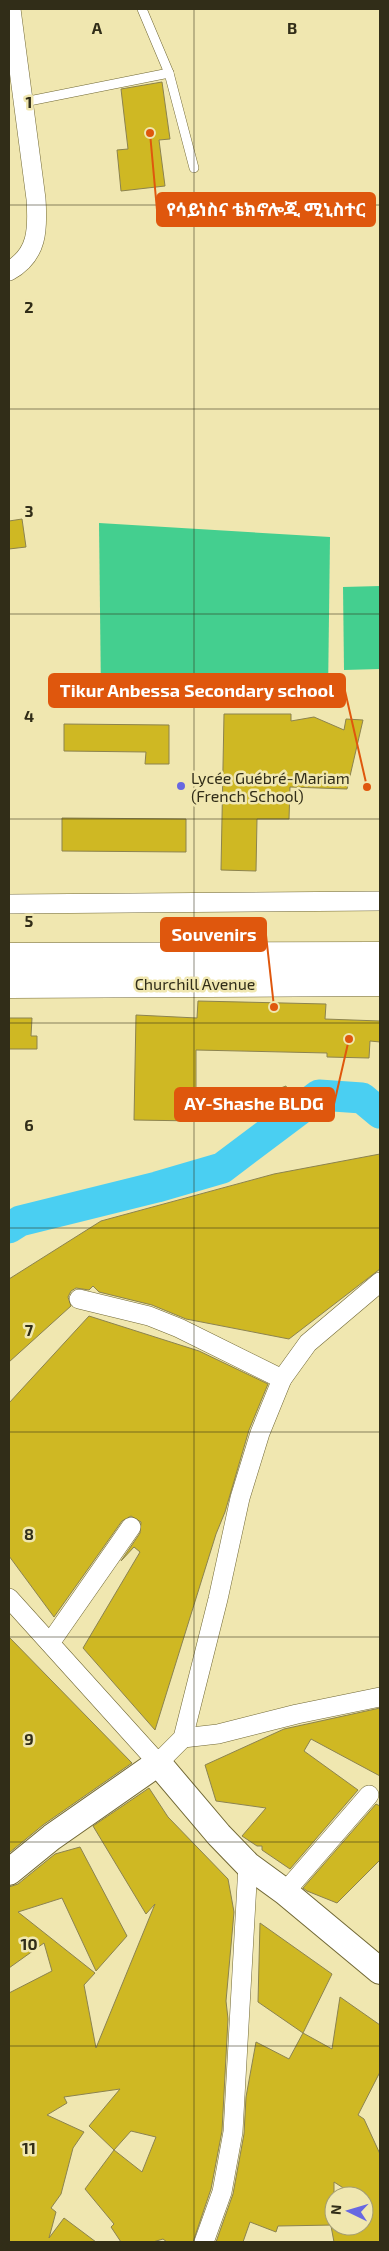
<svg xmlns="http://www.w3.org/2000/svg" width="389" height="2251" viewBox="0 0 389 2251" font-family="'Exo 2','Noto Sans Ethiopic',sans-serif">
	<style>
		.green { fill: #44cf8f }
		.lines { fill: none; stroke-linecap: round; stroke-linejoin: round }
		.river { stroke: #4acff2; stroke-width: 31 }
		.building { fill: #cfb823; stroke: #8c834f; fill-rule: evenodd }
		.lane-casing { stroke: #716835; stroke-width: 10 }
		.street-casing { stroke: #716835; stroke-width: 20 }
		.secondary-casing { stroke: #716835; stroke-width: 28 }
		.primary-casing { stroke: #716835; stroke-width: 29 }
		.lane { stroke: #fff; stroke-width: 9 }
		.street { stroke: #fff; stroke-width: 19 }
		.secondary { stroke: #fff; stroke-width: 26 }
		.primary { stroke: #fff; stroke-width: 28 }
		.grid { fill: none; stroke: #312d18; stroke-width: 1; stroke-opacity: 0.55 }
		.poi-dot { fill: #6868e1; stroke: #f0e7b0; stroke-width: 2 }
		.labels { text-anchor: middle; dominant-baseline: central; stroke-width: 5; stroke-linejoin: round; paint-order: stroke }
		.poi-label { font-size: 16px; fill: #312d18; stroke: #f0e7b0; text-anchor: start }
		.street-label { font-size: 16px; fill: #312d18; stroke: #f0e7b0 }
		.grid-label { font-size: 16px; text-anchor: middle; font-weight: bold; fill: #312d18; stroke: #f0e7b0; stroke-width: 5; stroke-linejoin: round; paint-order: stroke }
		.leader { fill: none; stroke: #df570d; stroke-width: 2 }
		.callout-dot { fill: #df570d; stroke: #f0e7b0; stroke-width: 2 }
		.callout { fill: #df570d; stroke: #df570d; stroke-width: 2 }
		.callout-label { font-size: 18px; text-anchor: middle; font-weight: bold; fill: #fff }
	</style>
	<rect width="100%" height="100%" fill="#f0e7b0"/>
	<g class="green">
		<path d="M 99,523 L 330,537 L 328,694 L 101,697 Z"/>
		<path d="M 380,586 L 380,669 L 344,670 L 343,587 Z"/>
	</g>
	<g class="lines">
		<path class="river" d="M 9,1228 L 20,1221 L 157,1187 L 222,1168 L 319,1095 L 362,1098 L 380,1113"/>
	</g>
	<g class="building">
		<path d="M 162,82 L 170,139 L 159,140 L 165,186 L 121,191 L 117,150 L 128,149 L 121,89 Z"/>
		<path d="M 22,519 L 26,547 L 9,549 L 9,521 Z"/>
		<path d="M 224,714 L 291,714 L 291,721 L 314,717 L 344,730 L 346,719 L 363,720 L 347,789 L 290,787 L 289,819 L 257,819 L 256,871 L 221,870 Z"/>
		<path d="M 64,724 L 169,725 L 169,764 L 145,764 L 146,752 L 64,751 Z"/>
		<path d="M 62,818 L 186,819 L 186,852 L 62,851 Z"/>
		<path d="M 198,1001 L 326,1004 L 325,1019 L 380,1021 L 380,1042 L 370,1041 L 369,1058 L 327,1057 L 327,1053 L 196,1050 L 196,1121 L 134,1120 L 136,1015 L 197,1018 Z"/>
		<path d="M 9,1018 L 32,1018 L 31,1036 L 37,1036 L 37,1049 L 9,1049 Z"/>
		<path d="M 286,1086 L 291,1099 L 249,1114 L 244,1102 Z"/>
		<path d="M 380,1154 L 380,1269 L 289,1339 L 186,1319 L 152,1305 L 99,1292 L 93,1286 L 89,1290 L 76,1288 L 71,1291 L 68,1297 L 71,1306 L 9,1362 L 9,1279 L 101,1221 L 274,1174 Z"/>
		<path d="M 89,1316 L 199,1351 L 268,1384 L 249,1430 L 225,1512 L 216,1534 L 155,1730 L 83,1648 L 140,1552 L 134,1547 L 121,1561 L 140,1533 L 141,1522 L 131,1516 L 122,1521 L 54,1617 L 9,1556 L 9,1403 Z"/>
		<path d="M 9,1637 L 132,1763 L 43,1825 L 9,1853 Z"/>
		<path d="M 380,1708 L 380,1776 L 311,1739 L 304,1751 L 358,1790 L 290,1869 L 262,1850 L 262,1846 L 257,1846 L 242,1836 L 266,1808 L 216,1801 L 205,1765 L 284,1729 Z"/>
		<path d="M 149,1788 L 168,1817 L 228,1879 L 234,1912 L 226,2001 L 228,2019 L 222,2131 L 211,2189 L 193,2242 L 167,2242 L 163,2239 L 153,2242 L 121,2242 L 111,2227 L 114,2224 L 85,2189 L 114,2150 L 89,2126 L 120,2089 L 64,2097 L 67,2103 L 47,2115 L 84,2132 L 73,2148 L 61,2194 L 51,2208 L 56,2212 L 49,2238 L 64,2218 L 96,2242 L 9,2242 L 9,1993 L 52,1971 L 44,1943 L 9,1968 L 9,1887 L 18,1884 L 55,1854 L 80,1847 L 127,1936 L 96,1971 L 62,1898 L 18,1912 L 95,1973 L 84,1985 L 96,2048 L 155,1904 L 146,1914 L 93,1826 ZM 131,2131 L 156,2137 L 142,2172 L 114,2150 Z"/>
		<path d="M 376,1804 L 380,1806 L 380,1860 L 337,1903 L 307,1891 L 303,1888 Z"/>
		<path d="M 260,1923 L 332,1974 L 303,2033 L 258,2002 Z"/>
		<path d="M 340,1997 L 380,2025 L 380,2072 L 358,2115 L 364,2119 L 380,2154 L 380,2242 L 334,2242 L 331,2226 L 364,2226 L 364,2196 L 356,2196 L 334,2182 L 334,2225 L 278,2226 L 276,2232 L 250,2222 L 243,2242 L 216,2242 L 233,2194 L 244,2134 L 246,2097 L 256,2042 L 289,2059 L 303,2033 L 332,2049 Z"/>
	</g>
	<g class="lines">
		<g class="lane-casing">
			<g id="lane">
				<path d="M 142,9 L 169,73 L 194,168"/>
				<path d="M 24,102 L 169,73"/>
			</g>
		</g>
		<g class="street-casing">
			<g id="street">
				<path d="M 9,271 C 38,255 38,229 36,199 L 11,9"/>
				<path d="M 9,904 L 380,901"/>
				<path d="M 79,1299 L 149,1316 L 179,1328 L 282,1379"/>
				<path d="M 9,1598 L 158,1763 L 183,1738 L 218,1599 L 240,1498 L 260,1433 L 282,1379 L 308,1343 L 380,1282"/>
				<path d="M 50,1643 L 131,1527"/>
				<path d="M 183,1738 L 218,1734 L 297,1714 L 380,1697"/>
				<path d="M 285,1892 L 369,1795"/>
				<path d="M 204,2242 L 222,2192 L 233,2132 L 248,1865"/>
			</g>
		</g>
		<g class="secondary-casing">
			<path id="secondary" d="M 9,1872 L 52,1837 L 158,1763 L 219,1835 L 248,1865 L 285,1892 L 380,1971"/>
		</g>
		<g class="primary-casing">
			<g id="primary">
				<path d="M 9,957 L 380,956"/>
				<path d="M 9,984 L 380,982"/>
			</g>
		</g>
		<use href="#lane" class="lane"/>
		<use href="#street" class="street"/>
		<use href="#secondary" class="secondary"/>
		<use href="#primary" class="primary"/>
	</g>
	<path class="grid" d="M 194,9 L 194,2242M 9,205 L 380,205M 9,409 L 380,409M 9,614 L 380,614M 9,819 L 380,819M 9,1023 L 380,1023M 9,1228 L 380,1228M 9,1432 L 380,1432M 9,1637 L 380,1637M 9,1842 L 380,1842M 9,2046 L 380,2046"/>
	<circle class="poi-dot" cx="181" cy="786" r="5"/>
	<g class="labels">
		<g class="poi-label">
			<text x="191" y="777">Lycée Guébré-Mariam<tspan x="191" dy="18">(French School)</tspan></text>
		</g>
		<g class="street-label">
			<text x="195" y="983">Churchill Avenue</text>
		</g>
	</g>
	<g class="grid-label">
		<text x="97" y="34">A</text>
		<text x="292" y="34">B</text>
		<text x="29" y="108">1</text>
		<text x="29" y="313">2</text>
		<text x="29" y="517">3</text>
		<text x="29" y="722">4</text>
		<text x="29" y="927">5</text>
		<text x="29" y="1131">6</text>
		<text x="29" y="1336">7</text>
		<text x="29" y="1540">8</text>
		<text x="29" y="1745">9</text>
		<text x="29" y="1950">10</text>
		<text x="29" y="2154">11</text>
	</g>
	<path class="leader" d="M150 133L157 210M367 787L345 691M274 1007L266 935M349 1039L334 1104"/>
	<g class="callout-dot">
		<circle cx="150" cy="133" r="5"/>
		<circle cx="367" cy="787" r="5"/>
		<circle cx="274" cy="1007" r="5"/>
		<circle cx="349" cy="1039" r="5"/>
	</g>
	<g class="callout">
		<rect x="157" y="193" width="218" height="33" rx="5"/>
		<rect x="49" y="674" width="296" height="33" rx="5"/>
		<rect x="161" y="918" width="105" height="33" rx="5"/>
		<rect x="175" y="1088" width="159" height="33" rx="5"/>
	</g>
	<g class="callout-label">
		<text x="266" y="216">የሳይነስና ቴክኖሎጂ ሚኒስተር</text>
		<text x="197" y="697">Tikur Anbessa Secondary school</text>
		<text x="214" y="941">Souvenirs</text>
		<text x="254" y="1110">AY-Shashe BLDG</text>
	</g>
	<rect width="389" height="2251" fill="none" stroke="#312d18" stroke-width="20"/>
	<g transform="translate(349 2211) rotate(275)"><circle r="24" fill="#f0e7b0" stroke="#a49d73"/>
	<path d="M0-4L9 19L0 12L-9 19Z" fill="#6868e1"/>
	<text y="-8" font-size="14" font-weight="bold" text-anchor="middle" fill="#312d18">N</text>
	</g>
</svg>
